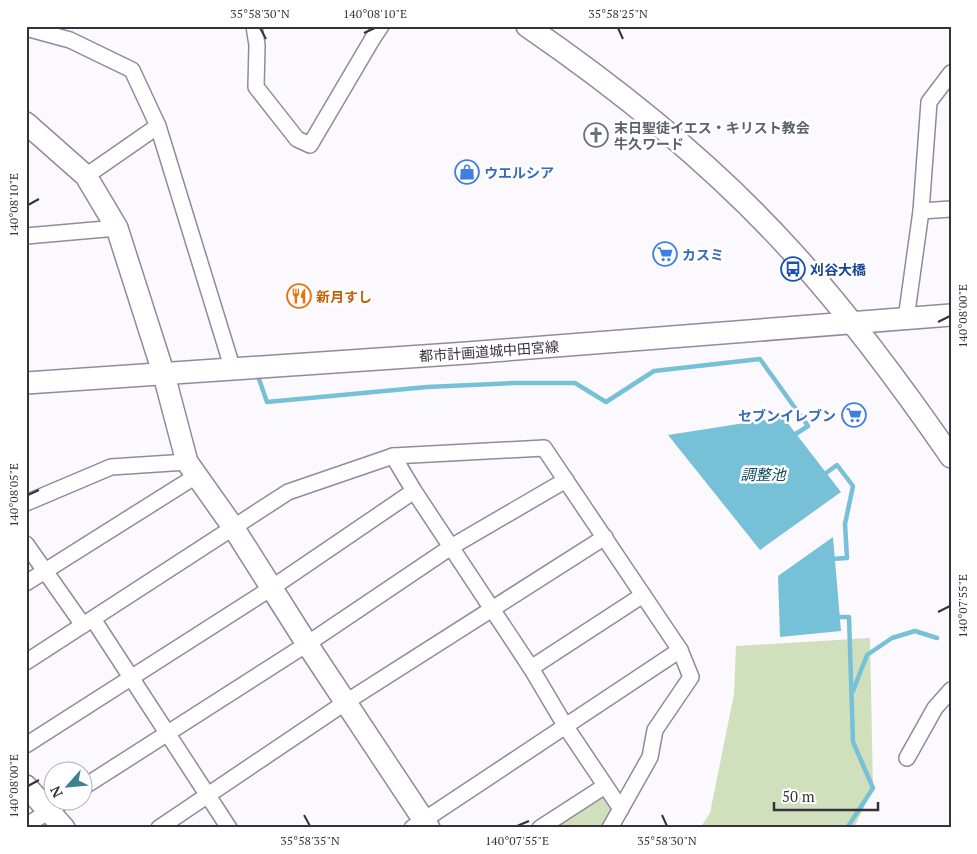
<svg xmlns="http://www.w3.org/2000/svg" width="977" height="854" viewBox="0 0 977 854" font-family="'PT Serif','Noto Sans JP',serif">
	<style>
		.green { fill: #d1e0bc }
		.water { fill: #77c1d8 }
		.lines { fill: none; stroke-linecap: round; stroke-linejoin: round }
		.stream { stroke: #77c1d8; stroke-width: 4.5 }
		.street-casing { stroke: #97879d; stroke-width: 18 }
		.secondary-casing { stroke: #97879d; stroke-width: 24 }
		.street { stroke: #fff; stroke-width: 15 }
		.secondary { stroke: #fff; stroke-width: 21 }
		.ticks { fill: none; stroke: #37313a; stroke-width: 2 }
		.labels { text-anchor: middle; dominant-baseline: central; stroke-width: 5; stroke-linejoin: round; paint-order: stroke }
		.worship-label { font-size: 14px; font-weight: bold; fill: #5b616d; stroke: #fff; text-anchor: start }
		.shop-label { font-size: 14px; font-weight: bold; fill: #366cbe; stroke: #fff; text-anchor: start }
		.transit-label { font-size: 14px; font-weight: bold; fill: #164399; stroke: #fff; text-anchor: start }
		.food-label { font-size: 14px; font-weight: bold; fill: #c56008; stroke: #fff; text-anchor: start }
		.street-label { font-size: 14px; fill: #37313a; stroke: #fff }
		.water-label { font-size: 15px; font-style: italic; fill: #094b5c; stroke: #fff }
		.neatline { fill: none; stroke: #37313a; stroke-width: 2 }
		.ticks-label { font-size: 12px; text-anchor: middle; fill: #37313a }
	</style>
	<rect width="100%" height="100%" fill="#fcf9fe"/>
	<g class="green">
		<path d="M 870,638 L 873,788 L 854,828 L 700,828 L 710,813 L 734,694 L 736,646 Z"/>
		<path d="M 605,786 L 621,809 L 610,828 L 555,828 L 550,821 Z"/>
	</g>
	<g class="water">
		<path d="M 783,417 L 841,492 L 760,550 L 668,435 Z"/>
		<path d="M 833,537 L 841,631 L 780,637 L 778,576 Z"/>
	</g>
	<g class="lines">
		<g class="stream">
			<path d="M 259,379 L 267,402 L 427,387 L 514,383 L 575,383 L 606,402 L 654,371 L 760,359 L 808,426 L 791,437"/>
			<path d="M 822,476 L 837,465 L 853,486 L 845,524 L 847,558 L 831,559"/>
			<path d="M 836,617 L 849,617 L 853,742 L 873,788 L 847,828"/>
			<path d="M 853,691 L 867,655 L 892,638 L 915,631 L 937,638"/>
		</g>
		<g class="street-casing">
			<g id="street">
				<path d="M 254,26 L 257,45 L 256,87 L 297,139 L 310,145 L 373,38 L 381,26"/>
				<path d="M 26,28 L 70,40 L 132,70 L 158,126 L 233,370"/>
				<path d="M 86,176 L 158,126"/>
				<path d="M 921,211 L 951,209"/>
				<path d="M 26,236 L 117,228"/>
				<path d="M 906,319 L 921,211 L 929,102 L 951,73"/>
				<path d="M 393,456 L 414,491 L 531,668 L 566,727 L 621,809"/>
				<path d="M 26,503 L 111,467 L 187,462"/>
				<path d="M 26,544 L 83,625"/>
				<path d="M 26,583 L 196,476"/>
				<path d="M 93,619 L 229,828"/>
				<path d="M 26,662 L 288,492 L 393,456 L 544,448 L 680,650 L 691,677 L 655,730 L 650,757 L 610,828"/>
				<path d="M 531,668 L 643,595"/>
				<path d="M 26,745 L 273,587 L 414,491"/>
				<path d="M 907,758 L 935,708 L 951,690"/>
				<path d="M 82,788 L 307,644 L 451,547 L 566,480"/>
				<path d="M 26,826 L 62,802"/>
				<path d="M 159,828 L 346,702 L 605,537"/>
				<path d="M 412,828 L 680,650"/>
				<path d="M 540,828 L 605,786"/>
			</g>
		</g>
		<g class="secondary-casing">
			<g id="secondary">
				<path d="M 527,26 C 623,92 716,167 794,254 C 851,317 902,386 951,457"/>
				<path d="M 26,123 L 86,176 L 117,228 L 164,375 L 187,462 L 233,527 L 307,644 L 429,828"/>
				<path d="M 26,383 L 467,353 L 951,315"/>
				<path d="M 26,786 L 64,828"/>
			</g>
		</g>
		<use href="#street" class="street"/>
		<use href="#secondary" class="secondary"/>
	</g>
	<path class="ticks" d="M 260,28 L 266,39M 618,28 L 623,39M 364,33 L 375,28M 28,205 L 39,199M 938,322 L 950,316M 28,495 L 39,490M 938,612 L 950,606M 28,786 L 39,780M 304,815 L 310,826M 662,815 L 667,826M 517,826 L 529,821"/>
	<defs>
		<g id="church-ring" transform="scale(1.25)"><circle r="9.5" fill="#fff" stroke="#6b7280" stroke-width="1.5"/><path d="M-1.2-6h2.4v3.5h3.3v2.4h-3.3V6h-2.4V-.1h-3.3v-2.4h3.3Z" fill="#6b7280"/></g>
		<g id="shop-ring" transform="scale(1.25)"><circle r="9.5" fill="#fff" stroke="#3f7fe0" stroke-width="1.5"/><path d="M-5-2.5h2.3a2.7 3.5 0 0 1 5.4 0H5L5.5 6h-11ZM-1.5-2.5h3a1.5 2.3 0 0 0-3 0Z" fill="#3f7fe0"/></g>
		<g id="supermarket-ring" transform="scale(1.25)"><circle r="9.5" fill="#fff" stroke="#3f7fe0" stroke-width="1.5"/><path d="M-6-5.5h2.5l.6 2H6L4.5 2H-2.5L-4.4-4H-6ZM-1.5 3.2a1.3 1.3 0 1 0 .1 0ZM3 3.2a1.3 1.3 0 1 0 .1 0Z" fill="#3f7fe0"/></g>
		<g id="bus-ring" transform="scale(1.25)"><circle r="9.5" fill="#fff" stroke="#1a4fb4" stroke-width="1.5"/><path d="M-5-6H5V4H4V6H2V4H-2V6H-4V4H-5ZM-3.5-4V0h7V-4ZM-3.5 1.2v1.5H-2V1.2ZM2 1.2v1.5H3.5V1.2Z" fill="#1a4fb4"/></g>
		<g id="restaurant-ring" transform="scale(1.25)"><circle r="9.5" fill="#fff" stroke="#e8710a" stroke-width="1.5"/><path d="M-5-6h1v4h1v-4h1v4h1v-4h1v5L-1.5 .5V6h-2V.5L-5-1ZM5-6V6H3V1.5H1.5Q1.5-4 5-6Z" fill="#e8710a"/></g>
	</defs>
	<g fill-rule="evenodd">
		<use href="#church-ring" x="596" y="135"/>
		<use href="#shop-ring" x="467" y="172"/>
		<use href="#supermarket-ring" x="665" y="254"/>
		<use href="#bus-ring" x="793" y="269"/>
		<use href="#restaurant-ring" x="299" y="296"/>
		<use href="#supermarket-ring" x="854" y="415"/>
	</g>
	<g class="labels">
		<g class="worship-label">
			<text x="614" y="127">末日聖徒イエス・キリスト教会<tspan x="614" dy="16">牛久ワード</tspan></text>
		</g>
		<g class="shop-label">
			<text x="484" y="172">ウエルシア</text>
			<text x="682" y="254">カスミ</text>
			<text x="836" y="415" text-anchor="end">セブンイレブン</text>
		</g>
		<g class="transit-label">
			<text x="810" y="269">刈谷大橋</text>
		</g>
		<g class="food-label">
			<text x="316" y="296">新月すし</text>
		</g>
		<g class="street-label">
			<text transform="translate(489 351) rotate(-4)">都市計画道城中田宮線</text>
		</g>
		<g class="water-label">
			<text x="763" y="474">調整池</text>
		</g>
	</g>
	<rect width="977" height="854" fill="none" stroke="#ffffff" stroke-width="55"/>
	<g transform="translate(68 786) rotate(243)"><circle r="24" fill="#ffffff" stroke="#afadb0"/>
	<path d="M0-4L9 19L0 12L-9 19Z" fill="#3e8191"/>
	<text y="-8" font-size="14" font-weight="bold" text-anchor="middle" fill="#37313a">N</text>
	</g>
	<path d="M774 802v8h104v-8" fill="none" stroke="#37313a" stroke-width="2.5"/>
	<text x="782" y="802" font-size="15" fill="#37313a" stroke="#ffffff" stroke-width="4" paint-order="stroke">50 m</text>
	<rect x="28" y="28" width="922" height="798" class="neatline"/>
	<g class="ticks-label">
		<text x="260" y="18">35°58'30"N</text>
		<text x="375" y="18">140°08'10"E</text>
		<text x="618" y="18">35°58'25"N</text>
		<text transform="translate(14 205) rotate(-90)" y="4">140°08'10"E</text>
		<text transform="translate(963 316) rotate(-90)" y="4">140°08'00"E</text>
		<text transform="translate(14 495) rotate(-90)" y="4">140°08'05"E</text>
		<text transform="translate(963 606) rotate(-90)" y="4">140°07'55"E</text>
		<text transform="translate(14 786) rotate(-90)" y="4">140°08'00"E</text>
		<text x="310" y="845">35°58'35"N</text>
		<text x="517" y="845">140°07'55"E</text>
		<text x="667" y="845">35°58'30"N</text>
	</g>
</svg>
